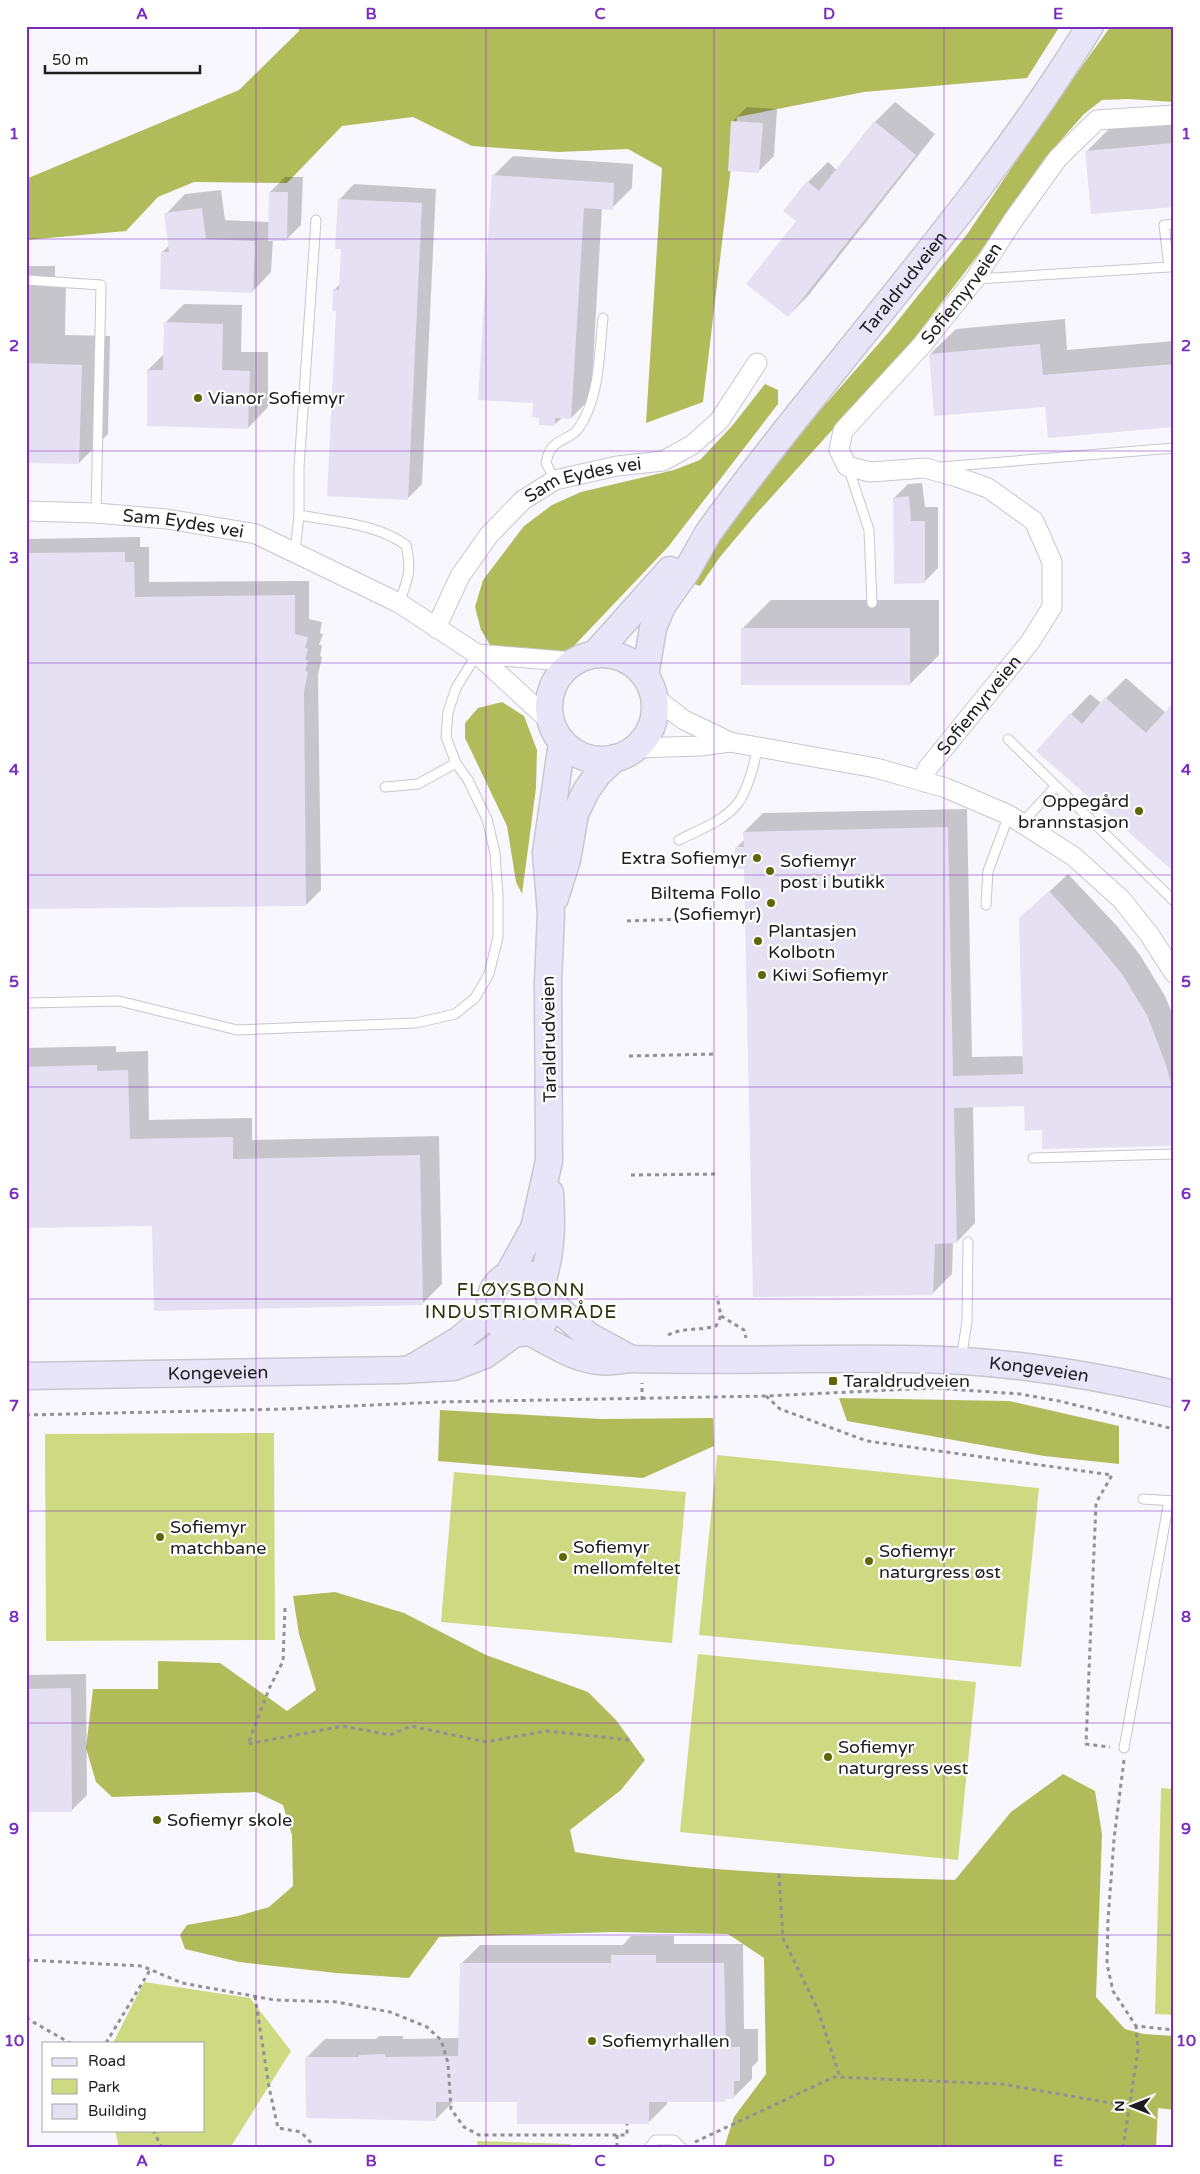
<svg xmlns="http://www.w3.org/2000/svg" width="1200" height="2174" viewBox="0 0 1200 2174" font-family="'Varela Round',sans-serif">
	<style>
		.green { fill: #ceda81 }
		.forest { fill: #b0bb5a }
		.shadow { fill: #0003 }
		.building { fill: #e5e1f3 }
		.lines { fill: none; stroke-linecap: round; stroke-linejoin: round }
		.lane-casing { stroke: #c8c6cf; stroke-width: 11 }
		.street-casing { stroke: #c8c6cf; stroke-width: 21 }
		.secondary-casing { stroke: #c8c6cf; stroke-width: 29 }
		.path { stroke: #929196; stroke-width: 3; stroke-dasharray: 4 4; stroke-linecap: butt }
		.lane { stroke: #fff; stroke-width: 9 }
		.street { stroke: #fff; stroke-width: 19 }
		.secondary { stroke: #e9e5f9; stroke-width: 26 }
		.grid { fill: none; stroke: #7b2cbf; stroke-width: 1; stroke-opacity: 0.55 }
		.poi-dot { fill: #5e6605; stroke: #fff; stroke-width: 2 }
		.labels { text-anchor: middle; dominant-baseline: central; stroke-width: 4.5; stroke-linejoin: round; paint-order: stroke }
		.street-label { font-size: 18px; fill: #1d1d20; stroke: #fff }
		.poi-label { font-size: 18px; fill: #1d1d20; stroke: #fff; text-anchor: start }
		.neighbourhood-label { font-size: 19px; letter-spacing: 1px; fill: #2d3108; stroke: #fff }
		.neatline { fill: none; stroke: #7b2cbf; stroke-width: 2 }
		.grid-label { font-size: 16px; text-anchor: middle; font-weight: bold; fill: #7b2cbf }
	</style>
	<rect width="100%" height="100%" fill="#f8f7fe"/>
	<g class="green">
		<path d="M 274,1433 L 275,1640 L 46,1641 L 45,1434 Z"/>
		<path d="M 717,1455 L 1039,1488 L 1021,1667 L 699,1635 Z"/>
		<path d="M 454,1472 L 686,1492 L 672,1643 L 441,1622 Z"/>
		<path d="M 698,1654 L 976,1682 L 958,1860 L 680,1832 Z"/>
		<path d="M 1161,1788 L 1174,1789 L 1174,2015 L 1155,2014 Z"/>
		<path d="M 144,1982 L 250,1998 L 291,2051 L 230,2148 L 119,2148 L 115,2130 L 204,2130 L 204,2043 L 113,2043 Z"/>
		<path d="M 477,2141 L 570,2144 L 575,2148 L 478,2148 Z"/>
	</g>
	<g class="forest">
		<path d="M 299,26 L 1060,26 L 1027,78 L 864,92 L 737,117 L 703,402 L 646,423 L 662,168 L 628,149 L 558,152 L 472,146 L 413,117 L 342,126 L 287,183 L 194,182 L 158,197 L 126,231 L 26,240 L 26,179 L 239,90 L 299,31 Z"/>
		<path d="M 1111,26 L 1174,26 L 1174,102 L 1128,99 L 1102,100 L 1084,114 L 1045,158 L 990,239 L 910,344 L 756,514 L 720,557 L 700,586 L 691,583 L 707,552 L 794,440 L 888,333 L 968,233 L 1050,110 Z"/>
		<path d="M 765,384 L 778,390 L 778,404 L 668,547 L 571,649 L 538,661 L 492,648 L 481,630 L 475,607 L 483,580 L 524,526 L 552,505 L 581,492 L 674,470 L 700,460 L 732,426 Z"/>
		<path d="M 502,702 L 524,716 L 537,750 L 536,788 L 522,894 L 516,882 L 507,826 L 465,738 L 465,723 L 478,708 Z"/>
		<path d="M 839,1398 L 1009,1401 L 1119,1426 L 1119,1464 L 1044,1456 L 847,1421 Z"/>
		<path d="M 440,1410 L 601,1419 L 713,1418 L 714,1446 L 643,1478 L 438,1461 Z"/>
		<path d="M 335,1592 L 404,1613 L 486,1655 L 588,1692 L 616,1720 L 645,1760 L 621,1790 L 570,1830 L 575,1852 C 701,1873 829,1876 955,1880 L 1011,1812 L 1063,1774 L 1095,1791 L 1102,1834 L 1096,1997 L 1125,2029 L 1144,2034 L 1174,2036 L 1174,2110 L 1158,2108 L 1156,2148 L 724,2148 L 734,2117 L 766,2074 L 764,1958 L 728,1934 L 614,1932 L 439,1937 L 409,1978 L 336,1973 L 239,1962 L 185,1949 L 180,1935 L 187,1925 L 238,1916 L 269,1907 L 293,1886 L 292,1835 L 283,1805 L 256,1792 L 112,1797 L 96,1782 L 86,1748 L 93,1689 L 158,1689 L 158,1661 L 220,1663 L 287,1711 L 316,1690 L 299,1634 L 293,1596 Z"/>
	</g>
	<g class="shadow">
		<path d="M 895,102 L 935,134 L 808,296 L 788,316 L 798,220 L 808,182 L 828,162 L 837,170 L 875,122 Z"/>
		<path d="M 747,107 L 777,109 L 774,156 L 759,171 L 732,122 Z"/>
		<path d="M 1174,120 L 1174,205 L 1087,151 L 1112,126 Z"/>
		<path d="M 513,156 L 633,164 L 632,188 L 612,208 L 602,208 L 591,398 L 571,418 L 562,418 L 554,425 L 541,417 L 534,402 L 493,176 Z"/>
		<path d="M 285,177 L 303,177 L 301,225 L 286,240 L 273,239 L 271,272 L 252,292 L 162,252 L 170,245 L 166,214 L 185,194 L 221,190 L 225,220 L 269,222 L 270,192 Z"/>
		<path d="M 354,184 L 436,189 L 422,484 L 407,499 L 337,310 L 334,290 L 340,284 L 342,248 L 339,200 Z"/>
		<path d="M 26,266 L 55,266 L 55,282 L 66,282 L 65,335 L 110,336 L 108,434 L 79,463 L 26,462 Z"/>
		<path d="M 184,304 L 242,305 L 241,352 L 268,352 L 268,407 L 248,428 L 148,370 L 164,354 L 165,323 Z"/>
		<path d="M 1065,319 L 1067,350 L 1174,341 L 1174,426 L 1047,405 L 930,354 L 956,329 Z"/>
		<path d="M 922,483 L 925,507 L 938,507 L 938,568 L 924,582 L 894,498 L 908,484 Z"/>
		<path d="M 140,537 L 140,547 L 149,547 L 149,582 L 309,581 L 309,619 L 322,622 L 320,633 L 323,634 L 319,645 L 322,645 L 320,656 L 322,657 L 318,675 L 321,890 L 306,905 L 26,908 L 26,539 Z"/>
		<path d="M 771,600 L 939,600 L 939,655 L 910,684 L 742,629 Z"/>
		<path d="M 1126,678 L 1166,713 L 1174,870 L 1071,714 L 1090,694 L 1101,703 Z"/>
		<path d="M 967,809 L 972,1057 L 1024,1056 L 1020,919 L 1068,874 L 1117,926 L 1140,955 L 1165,996 L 1174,1018 L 1174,1145 L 1025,1105 L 973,1106 L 975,1223 L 957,1242 L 953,1242 L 952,1274 L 933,1293 L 736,848 L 745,839 L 744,832 L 763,813 Z"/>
		<path d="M 116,1046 L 116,1052 L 148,1051 L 149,1120 L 252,1118 L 252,1140 L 439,1136 L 442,1284 L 422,1304 L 153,1224 L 26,1227 L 26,1048 Z"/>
		<path d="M 86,1674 L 87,1795 L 72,1810 L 26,1811 L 26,1675 Z"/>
		<path d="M 631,1936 L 674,1936 L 674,1944 L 743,1944 L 744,2029 L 758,2029 L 758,2061 L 752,2067 L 752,2079 L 733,2098 L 727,2098 L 725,2100 L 667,2100 L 667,2104 L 648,2123 L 518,2101 L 454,2101 L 436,2119 L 306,2058 L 325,2039 L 376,2039 L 379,2036 L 403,2036 L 403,2039 L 460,2038 L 461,1964 L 480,1945 L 623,1945 Z"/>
	</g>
	<g class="building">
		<path d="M 731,121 L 763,123 L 759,173 L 728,171 Z"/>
		<path d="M 874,121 L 916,155 L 788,317 L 746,284 L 796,221 L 783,211 L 807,181 L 819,191 Z"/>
		<path d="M 1174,143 L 1174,207 L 1091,214 L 1085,151 Z"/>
		<path d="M 492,175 L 614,183 L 613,210 L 584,208 L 571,419 L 555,418 L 555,426 L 539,425 L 539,418 L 532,417 L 533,403 L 478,400 Z"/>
		<path d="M 269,192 L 288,192 L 287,241 L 268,241 Z"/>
		<path d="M 338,199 L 422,203 L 408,500 L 327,496 L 336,311 L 332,311 L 333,289 L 339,290 L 341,249 L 335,249 Z"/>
		<path d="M 202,208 L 206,239 L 255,241 L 253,293 L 160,289 L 161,252 L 169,252 L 164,213 Z"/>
		<path d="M 164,322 L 223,324 L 222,370 L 250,371 L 248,429 L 147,426 L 147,370 L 163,370 Z"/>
		<path d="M 1040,344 L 1043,375 L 1174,364 L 1174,427 L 1048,438 L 1045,407 L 934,416 L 929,354 Z"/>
		<path d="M 26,363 L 82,365 L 79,464 L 26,463 Z"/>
		<path d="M 909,496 L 911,521 L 925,521 L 925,583 L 894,584 L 893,498 Z"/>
		<path d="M 125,552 L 125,562 L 134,562 L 135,597 L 295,595 L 295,634 L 308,637 L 305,648 L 308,649 L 305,660 L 308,660 L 305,671 L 308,672 L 304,691 L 306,906 L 26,909 L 26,554 L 27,553 Z"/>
		<rect x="741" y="628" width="169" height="57"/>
		<path d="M 1105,697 L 1146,733 L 1174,702 L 1174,872 L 1036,751 L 1070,713 L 1082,724 Z"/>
		<path d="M 948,827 L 953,1076 L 1023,1074 L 1019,918 L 1049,891 L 1098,945 L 1122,974 L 1147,1015 L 1166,1065 L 1173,1091 L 1174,1146 L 1042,1149 L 1042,1130 L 1025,1131 L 1024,1106 L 954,1108 L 957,1243 L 935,1244 L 933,1295 L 753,1297 L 744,869 L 735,869 L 735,847 L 744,847 L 743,832 Z"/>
		<path d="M 97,1065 L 97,1071 L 128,1070 L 130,1139 L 233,1137 L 233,1159 L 420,1155 L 423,1305 L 154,1311 L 152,1226 L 26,1228 L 26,1067 Z"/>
		<path d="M 71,1688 L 72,1812 L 26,1812 L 26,1689 Z"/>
		<path d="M 611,1955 L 656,1955 L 656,1963 L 724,1963 L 726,2047 L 740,2047 L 740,2081 L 734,2081 L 734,2099 L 725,2099 L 725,2102 L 649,2102 L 649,2124 L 517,2124 L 517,2102 L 436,2102 L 436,2121 L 306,2118 L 305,2057 L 359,2057 L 359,2055 L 385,2054 L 385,2057 L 458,2056 L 460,1963 L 611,1963 Z"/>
	</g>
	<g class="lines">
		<g class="lane-casing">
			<g id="lane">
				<path d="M 976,279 L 1169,267 L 1164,225 L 1174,224"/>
				<path d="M 26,280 L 101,285 L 96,513"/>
				<path d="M 848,467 L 869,530 L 872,603"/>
				<path d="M 940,467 L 1174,448"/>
				<path d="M 555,480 L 546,463 C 547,459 548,453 551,449 C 556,440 572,438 578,429 C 600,399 599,353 603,318"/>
				<path d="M 299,515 C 335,522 375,523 406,545 C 412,570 408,580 399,603"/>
				<path d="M 295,552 L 299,515 L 299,467 L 316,220"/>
				<path d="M 1008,739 L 1174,901"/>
				<path d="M 385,787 L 418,784 L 456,763"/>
				<path d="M 1022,823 L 1056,786"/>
				<path d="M 679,840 C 699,830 724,821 738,803 C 747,791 755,763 757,748"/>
				<path d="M 986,905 L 988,871 L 1009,815"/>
				<path d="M 26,1003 L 119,1001 L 237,1030 L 416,1023 L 455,1014 L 475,998 L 489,974 L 498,937 L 498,895 L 495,853 L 487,819 L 468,780 L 456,763 L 446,737 L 448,712 L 456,688 L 477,654"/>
				<path d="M 1033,1158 L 1174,1154"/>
				<path d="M 961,1359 L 967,1322 L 968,1242"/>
				<path d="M 1143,1499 L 1174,1501"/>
				<path d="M 1124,1748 L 1169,1501"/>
				<path d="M 649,2148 L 655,2140 L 674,2140 L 682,2148"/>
			</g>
		</g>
		<g class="street-casing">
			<g id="street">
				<path id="s1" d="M 26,511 L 96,513 L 167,519 L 256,534 L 399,603 L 477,654 L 551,722"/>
				<path id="s2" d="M 436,628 L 460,576 L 489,535 L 523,500 L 555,480 L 617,466 L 663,461 L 692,445 L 719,421 L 757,363"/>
				<path d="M 477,654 L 574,662"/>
				<path d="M 654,697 L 684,720 L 730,742 L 876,768 L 946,788 L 1009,815 L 1073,856 L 1121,899 L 1149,934 L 1174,973"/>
				<path d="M 636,748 L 700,746 L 730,742"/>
				<path id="s3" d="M 923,781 L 927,769 L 1030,642 L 1052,607 L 1052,562 L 1034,521 L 988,488 L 957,477 L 925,468 L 870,472 L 847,466 L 839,450 L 843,431 L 922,345 L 975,279 L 1014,219 L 1058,158 L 1097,120 L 1174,115"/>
			</g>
		</g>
		<g class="secondary-casing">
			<g id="secondary">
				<path d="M 595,654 L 670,570"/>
				<circle cx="602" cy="707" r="53"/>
				<path id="s4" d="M 645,676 L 653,628 L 662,606 L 686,572 L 708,533 C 832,362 979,207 1090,26"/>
				<path d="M 555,898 L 567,860 L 575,814 L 586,791 L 598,774 L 615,758"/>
				<circle cx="520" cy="1303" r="30"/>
				<path d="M 508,1275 L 534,1228 L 549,1161 L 548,981 L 551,913 L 546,853 L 562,742"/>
				<path d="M 542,1282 C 552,1252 552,1224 550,1193"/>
				<path d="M 550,1302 L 589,1336 L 629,1358"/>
				<path id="s5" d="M 530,1332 C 551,1343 575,1359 599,1361 C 610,1363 622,1359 633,1359 C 724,1361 814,1358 905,1359 C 996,1359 1085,1373 1174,1394"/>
				<path d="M 412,1368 L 459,1340 L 491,1313"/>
				<path id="s6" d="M 26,1376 L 401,1370 L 454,1367 L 485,1355 L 515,1333"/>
			</g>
		</g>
		<g class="path">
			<path d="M 627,921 L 712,918"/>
			<path d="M 629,1056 L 716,1054"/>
			<path d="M 631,1175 L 718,1174"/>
			<path d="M 721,1316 L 744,1330 L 746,1338"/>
			<path d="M 668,1335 C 683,1327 700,1331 716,1326 L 721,1316 L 717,1296"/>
			<path d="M 766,1396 L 780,1409 L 867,1441 L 1112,1475 L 1096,1503 L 1086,1744 L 1110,1747"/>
			<path d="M 642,1400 L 642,1383"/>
			<path d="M 26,1415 L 286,1409 L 438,1402 L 766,1396 L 934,1388 L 1020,1394 L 1059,1401 L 1174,1429"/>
			<path d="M 285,1608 L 283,1661 L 269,1689 L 248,1744 L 343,1726 L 390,1735 L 411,1726 L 486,1742 L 546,1731 L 630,1740"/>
			<path d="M 1124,1760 L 1114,1839 L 1108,1920 L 1107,1964 L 1113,1991 L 1136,2026 L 1174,2030"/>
			<path d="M 779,1874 L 783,1938 L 818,2010 L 840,2077"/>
			<path d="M 26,1960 L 142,1966 L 182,1983 L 275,2000 L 337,2002 L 390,2012 L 427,2027 L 441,2040 L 448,2063 L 451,2109 L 464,2127 L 479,2135 L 627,2135 L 627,2124"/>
			<path d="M 255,1996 L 269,2087 L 278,2128 L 301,2132 L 316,2148"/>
			<path d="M 26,2018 L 70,2043"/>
			<path d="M 106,2043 L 150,1970"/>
			<path d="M 153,2130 L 162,2148"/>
			<path d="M 617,2135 L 617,2148"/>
			<path d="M 695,2142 L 834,2077 L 1002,2084 L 1128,2106"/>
			<path d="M 1123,2148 L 1138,2050 L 1136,2026"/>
		</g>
		<use href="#lane" class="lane"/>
		<use href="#street" class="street"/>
		<use href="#secondary" class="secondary"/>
	</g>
	<path class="grid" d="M 256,26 L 256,2148M 486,26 L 486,2148M 714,26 L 714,2148M 944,26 L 944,2148M 26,239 L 1174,239M 26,451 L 1174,451M 26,663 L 1174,663M 26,875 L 1174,875M 26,1087 L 1174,1087M 26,1299 L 1174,1299M 26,1511 L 1174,1511M 26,1723 L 1174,1723M 26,1935 L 1174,1935"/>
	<g class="poi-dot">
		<circle cx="198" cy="398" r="5"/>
		<circle cx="1139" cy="811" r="5"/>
		<circle cx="757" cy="858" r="5"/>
		<circle cx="770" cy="871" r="5"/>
		<circle cx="771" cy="903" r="5"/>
		<circle cx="758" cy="941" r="5"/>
		<circle cx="762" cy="975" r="5"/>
		<rect x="828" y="1376" width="10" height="10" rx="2.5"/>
		<circle cx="160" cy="1537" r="5"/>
		<circle cx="563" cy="1557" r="5"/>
		<circle cx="869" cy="1561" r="5"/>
		<circle cx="828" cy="1757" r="5"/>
		<circle cx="157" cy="1820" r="5"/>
		<circle cx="592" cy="2041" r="5"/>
	</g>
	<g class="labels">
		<g class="street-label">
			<text stroke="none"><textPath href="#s4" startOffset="476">Taraldrudveien</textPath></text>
			<text stroke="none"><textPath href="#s3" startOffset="728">Sofiemyrveien</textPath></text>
			<text stroke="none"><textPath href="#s2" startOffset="221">Sam Eydes vei</textPath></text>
			<text stroke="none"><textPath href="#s1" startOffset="158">Sam Eydes vei</textPath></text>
			<text stroke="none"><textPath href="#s3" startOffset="95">Sofiemyrveien</textPath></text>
			<text transform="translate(549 1039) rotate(-91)">Taraldrudveien</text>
			<text stroke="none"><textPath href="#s5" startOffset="516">Kongeveien</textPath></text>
			<text stroke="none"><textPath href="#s6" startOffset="192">Kongeveien</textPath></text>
		</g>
		<g class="poi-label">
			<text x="208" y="398">Vianor Sofiemyr</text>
			<text x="1129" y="801" text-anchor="end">Oppegård<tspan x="1129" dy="21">brannstasjon</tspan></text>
			<text x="747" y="858" text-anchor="end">Extra Sofiemyr</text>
			<text x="780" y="861">Sofiemyr<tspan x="780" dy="21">post i butikk</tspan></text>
			<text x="761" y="893" text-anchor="end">Biltema Follo<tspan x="761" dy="21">(Sofiemyr)</tspan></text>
			<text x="768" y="931">Plantasjen<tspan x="768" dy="21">Kolbotn</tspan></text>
			<text x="772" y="975">Kiwi Sofiemyr</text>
			<text x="843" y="1381">Taraldrudveien</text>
			<text x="170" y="1527">Sofiemyr<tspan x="170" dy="21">matchbane</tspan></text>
			<text x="573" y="1547">Sofiemyr<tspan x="573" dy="21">mellomfeltet</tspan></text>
			<text x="879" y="1551">Sofiemyr<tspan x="879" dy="21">naturgress øst</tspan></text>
			<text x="838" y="1747">Sofiemyr<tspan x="838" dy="21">naturgress vest</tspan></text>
			<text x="167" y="1820">Sofiemyr skole</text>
			<text x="602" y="2041">Sofiemyrhallen</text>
		</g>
		<g class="neighbourhood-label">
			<text x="521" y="1290">FLØYSBONN<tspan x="521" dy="22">INDUSTRIOMRÅDE</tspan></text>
		</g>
	</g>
	<rect width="1200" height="2174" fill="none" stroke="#ffffff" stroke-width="55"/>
	<rect x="42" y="2042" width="162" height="90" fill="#ffffff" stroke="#a5a5a6"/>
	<rect x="52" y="2058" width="25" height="8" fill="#e9e5f9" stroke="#a5a5a6"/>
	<text x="88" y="2066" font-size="15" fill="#1d1d20">Road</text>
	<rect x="52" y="2079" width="25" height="15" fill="#ceda81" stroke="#a5a5a6"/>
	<text x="88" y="2092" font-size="15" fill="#1d1d20">Park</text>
	<rect x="52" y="2104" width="25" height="15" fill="#e5e1f3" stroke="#a5a5a6"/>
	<text x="88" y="2116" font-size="15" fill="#1d1d20">Building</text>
	<g transform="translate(1132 2106) rotate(270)" stroke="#ffffff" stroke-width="4" paint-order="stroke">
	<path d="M0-4L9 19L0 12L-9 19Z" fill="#1d1d20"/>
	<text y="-8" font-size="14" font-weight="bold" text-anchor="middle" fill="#1d1d20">N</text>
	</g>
	<path d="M45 65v8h155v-8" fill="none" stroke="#1d1d20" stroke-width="2.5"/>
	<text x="52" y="65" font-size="15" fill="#1d1d20" stroke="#ffffff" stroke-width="4" paint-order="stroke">50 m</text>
	<rect x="28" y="28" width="1144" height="2118" class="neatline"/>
	<g class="grid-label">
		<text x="142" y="19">A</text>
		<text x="371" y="19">B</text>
		<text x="600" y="19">C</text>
		<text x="829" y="19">D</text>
		<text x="1058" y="19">E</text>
		<text x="14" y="139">1</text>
		<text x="1186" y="139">1</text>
		<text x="14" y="351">2</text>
		<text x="1186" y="351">2</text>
		<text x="14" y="563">3</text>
		<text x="1186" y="563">3</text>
		<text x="14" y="775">4</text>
		<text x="1186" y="775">4</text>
		<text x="14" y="987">5</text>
		<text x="1186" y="987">5</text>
		<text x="14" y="1199">6</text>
		<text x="1186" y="1199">6</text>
		<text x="14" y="1411">7</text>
		<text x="1186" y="1411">7</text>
		<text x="14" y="1622">8</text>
		<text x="1186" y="1622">8</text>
		<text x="14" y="1834">9</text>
		<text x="1186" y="1834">9</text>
		<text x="14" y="2046">10</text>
		<text x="1186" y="2046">10</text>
		<text x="142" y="2166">A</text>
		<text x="371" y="2166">B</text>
		<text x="600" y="2166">C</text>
		<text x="829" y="2166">D</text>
		<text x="1058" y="2166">E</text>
	</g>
</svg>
